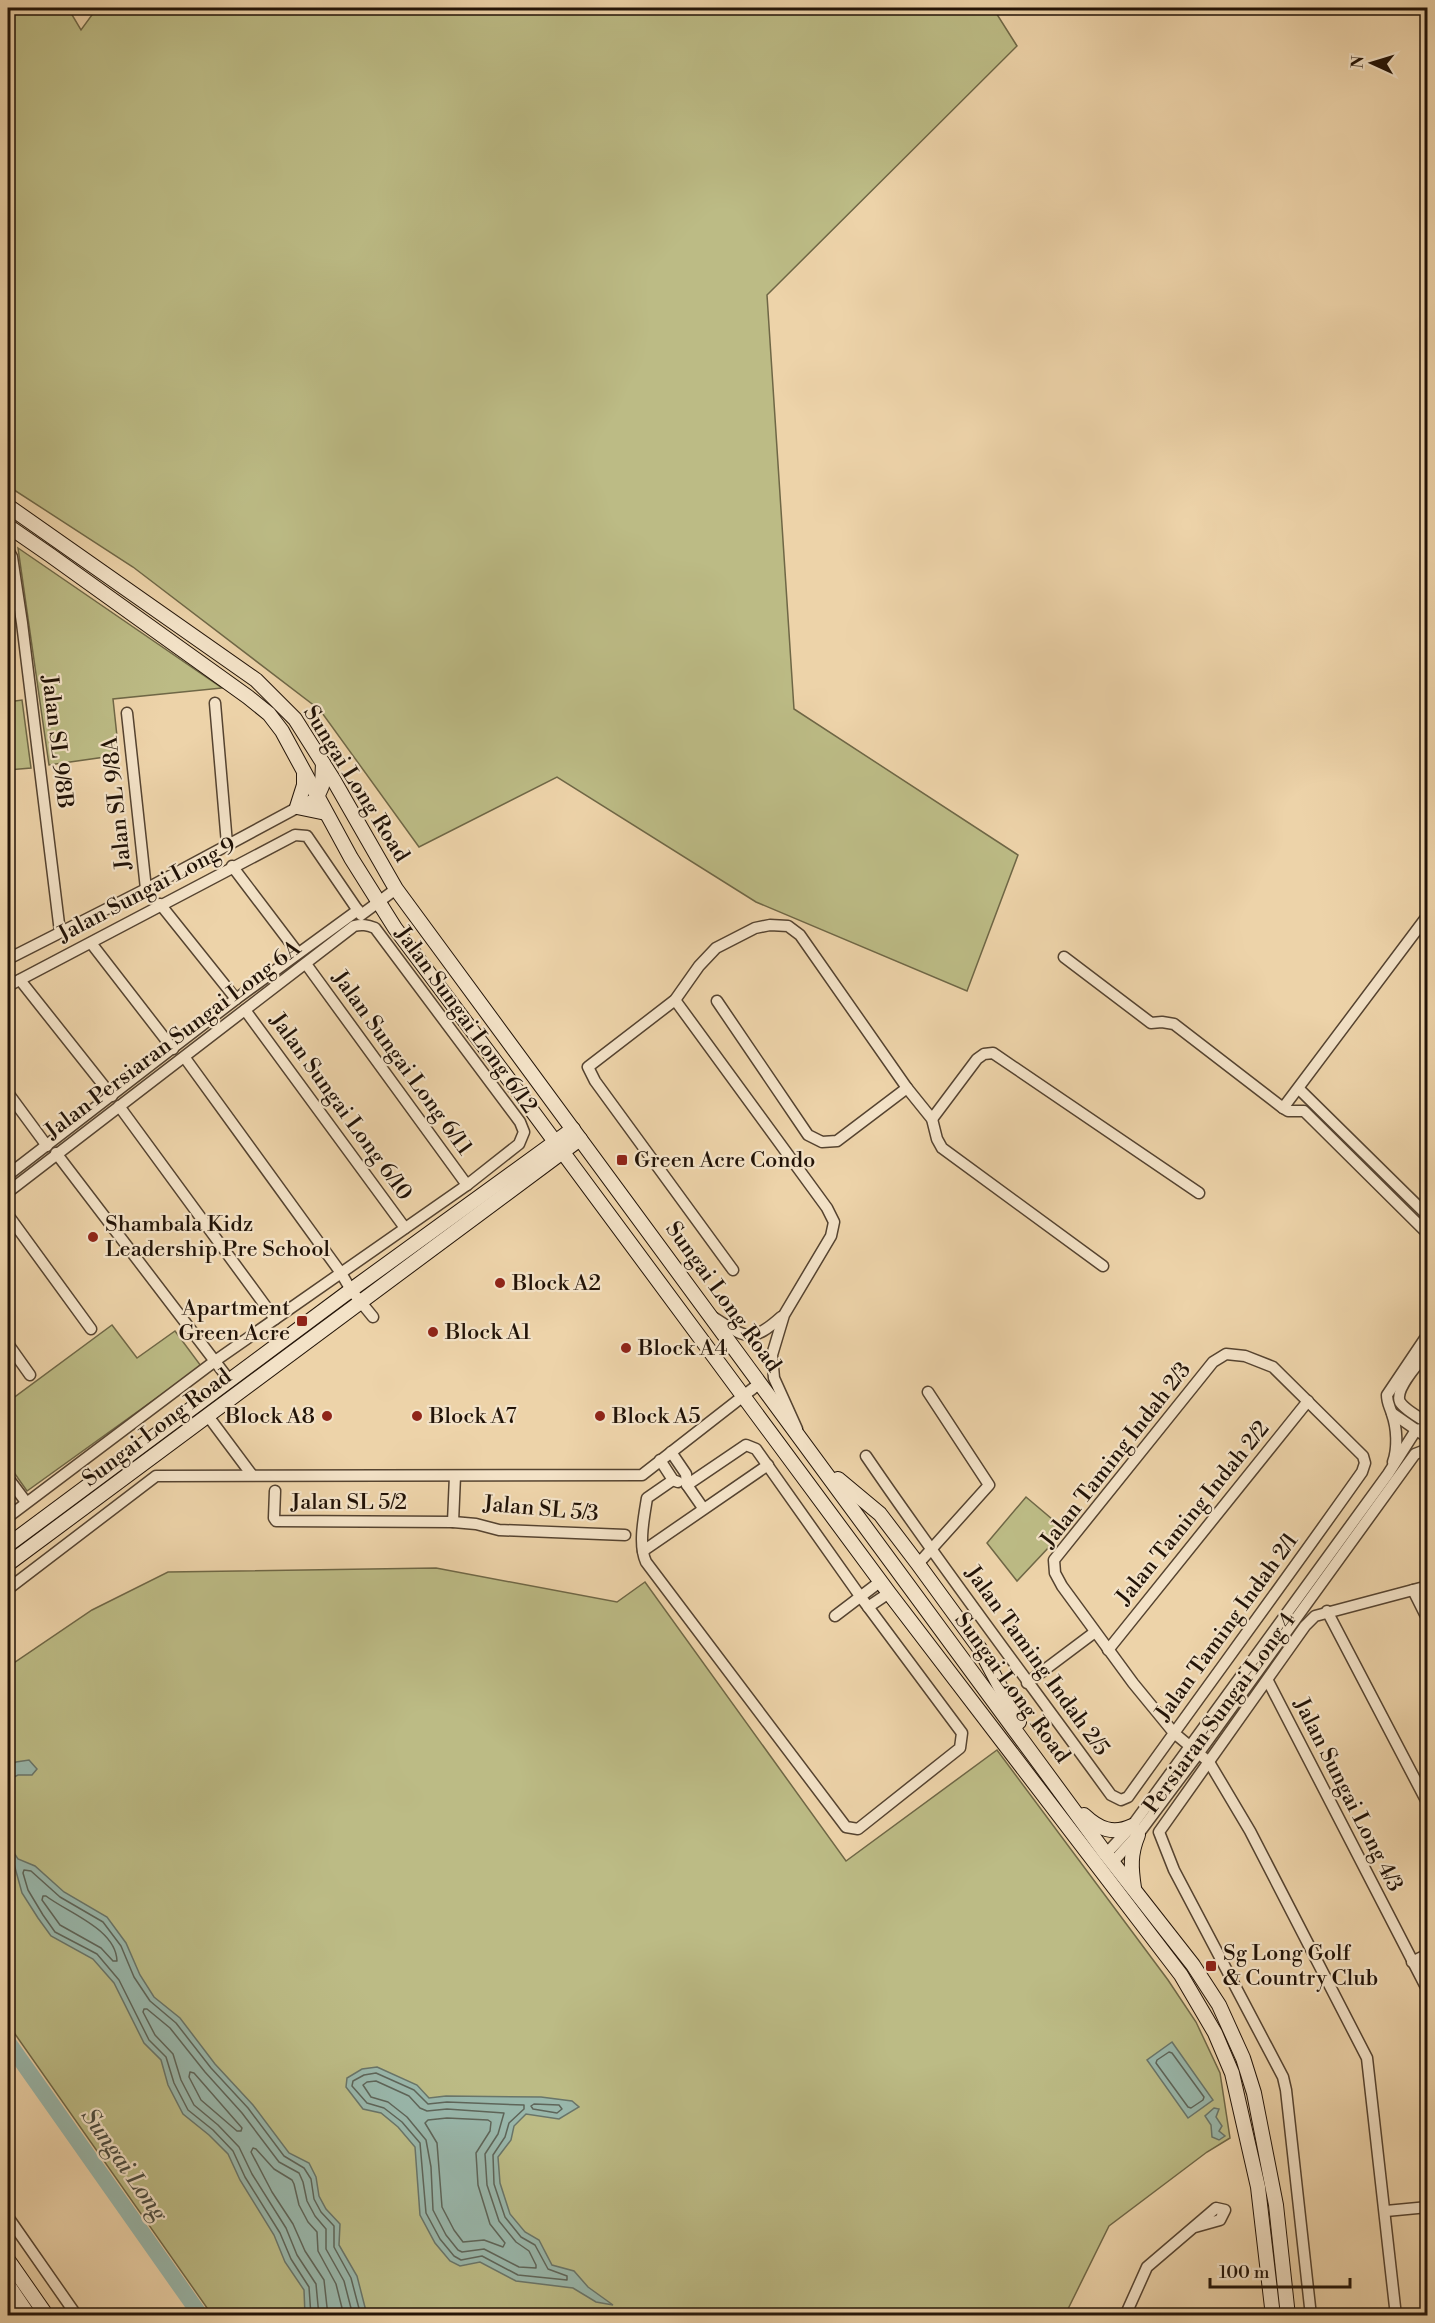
<svg xmlns="http://www.w3.org/2000/svg" width="1435" height="2323" viewBox="0 0 1435 2323" font-family="'Libre Bodoni',serif">
	<style>
		.green { fill: #bcbb85; stroke: #6f6746; stroke-width: 1.5 }
		.water { fill: #99b7ab; stroke: #697569; stroke-width: 1.5 }
		.lines { fill: none; stroke-linecap: round; stroke-linejoin: round }
		.shore { stroke: #5e6559; stroke-width: 1.5 }
		.river { stroke: #99b7ab; stroke-width: 16 }
		.street-casing { stroke: #554330; stroke-width: 13 }
		.secondary-casing { stroke: #221307; stroke-width: 16 }
		.street { stroke: #f3e2c7; stroke-width: 10 }
		.secondary { stroke: #f3e2c7; stroke-width: 14 }
		.poi-dot { fill: #8f2418; stroke: #f3e2c7; stroke-width: 2 }
		.labels { text-anchor: middle; dominant-baseline: central; stroke-width: 4.5; stroke-linejoin: round; paint-order: stroke }
		.street-label { font-size: 22px; fill: #221307; stroke: #f3e2c7 }
		.poi-label { font-size: 22px; fill: #221307; stroke: #f3e2c7; text-anchor: start }
		.water-label { font-size: 24px; font-style: italic; fill: #4c4c40; stroke: #f3e2c7 }
	</style>
	<rect width="100%" height="100%" fill="#edd3a9"/>
	<filter id="stains"><feTurbulence type="fractalNoise" baseFrequency=".00333" numOctaves="4"/><feColorMatrix values="0 0 0 0 .2 0 0 0 0 .09 0 0 0 0 .02 0 0 0 .5 -.17"/></filter>
	<radialGradient id="worn" r=".72"><stop offset=".6" stop-color="#630" stop-opacity="0"/><stop offset="1" stop-color="#630" stop-opacity=".3"/></radialGradient>
	<g class="green">
		<path d="M 8,8 L 68,8 L 81,30 L 97,8 L 993,8 L 1017,46 L 767,295 L 794,709 L 1018,855 L 967,991 L 756,902 L 557,777 L 419,847 L 320,710 L 133,567 L 8,486 Z"/>
		<path d="M 18,548 L 222,688 L 113,699 L 119,755 L 49,765 Z"/>
		<path d="M 22,700 L 31,768 L 8,770 L 8,702 Z"/>
		<path d="M 112,1325 L 137,1358 L 175,1331 L 201,1366 L 27,1491 L 8,1464 L 8,1402 Z"/>
		<path d="M 1026,1497 L 1065,1530 L 1017,1581 L 987,1543 Z"/>
		<path d="M 436,1568 L 617,1602 L 645,1582 L 846,1861 L 997,1750 L 1168,1980 L 1196,2022 L 1220,2073 L 1230,2138 L 1207,2152 L 1109,2226 L 1065,2315 L 212,2315 L 8,2024 L 8,1667 L 92,1610 L 168,1572 Z"/>
	</g>
	<g class="water">
		<path d="M 29,1760 L 37,1769 L 32,1775 L 18,1775 L 8,1780 L 8,1766 L 16,1762 Z"/>
		<path d="M 8,1844 L 18,1859 L 35,1866 L 64,1892 L 107,1917 L 126,1943 L 140,1975 L 154,1997 L 180,2018 L 215,2064 L 253,2105 L 289,2153 L 309,2163 L 316,2177 L 319,2196 L 326,2209 L 340,2224 L 339,2245 L 357,2276 L 367,2315 L 305,2315 L 304,2290 L 285,2262 L 274,2235 L 240,2180 L 228,2154 L 209,2135 L 183,2114 L 168,2085 L 161,2060 L 144,2043 L 114,1983 L 93,1959 L 51,1936 L 38,1918 L 22,1893 L 14,1864 L 8,1853 Z"/>
		<path d="M 1172,2042 L 1213,2100 L 1188,2118 L 1147,2060 Z"/>
		<path d="M 377,2067 L 417,2085 L 429,2098 L 446,2096 L 541,2097 L 572,2101 L 579,2107 L 559,2119 L 526,2114 L 514,2126 L 511,2140 L 498,2157 L 500,2183 L 510,2214 L 525,2232 L 539,2240 L 552,2265 L 574,2271 L 588,2287 L 613,2305 L 596,2302 L 573,2288 L 516,2281 L 480,2262 L 460,2266 L 450,2261 L 435,2243 L 420,2215 L 415,2147 L 398,2127 L 381,2113 L 363,2109 L 346,2087 L 347,2078 L 362,2069 Z"/>
		<path d="M 1214,2108 L 1219,2109 L 1216,2117 L 1222,2126 L 1219,2131 L 1225,2136 L 1219,2140 L 1212,2137 L 1211,2125 L 1205,2116 Z"/>
	</g>
	<g class="lines">
		<g class="shore">
			<path d="M 43,1896 L 46,1896 C 68,1913 116,1929 117,1961 L 113,1961 L 101,1948 L 60,1925 L 42,1900 Z"/>
			<path d="M 1169,2052 L 1172,2053 L 1204,2097 L 1203,2100 L 1191,2108 L 1188,2107 L 1156,2063 L 1157,2060 Z"/>
			<path d="M 190,2072 L 194,2073 L 242,2128 L 241,2131 L 237,2131 L 201,2100 L 189,2077 Z"/>
			<path d="M 376,2073 L 414,2090 L 428,2104 L 447,2102 L 524,2105 L 524,2109 L 509,2123 L 505,2137 L 493,2155 L 494,2184 L 505,2217 L 521,2237 L 535,2245 L 548,2269 L 567,2276 L 567,2280 L 518,2275 L 482,2256 L 461,2260 L 454,2256 L 440,2239 L 426,2213 L 420,2143 L 402,2122 L 384,2108 L 367,2103 L 352,2086 L 353,2081 L 364,2075 Z"/>
			<path d="M 376,2081 L 409,2096 L 420,2108 L 427,2111 L 447,2109 L 504,2113 L 498,2134 L 485,2154 L 487,2185 L 499,2221 L 516,2242 L 529,2251 L 536,2265 L 536,2268 L 519,2267 L 484,2249 L 462,2252 L 458,2250 L 446,2235 L 433,2210 L 431,2167 L 426,2140 L 407,2117 L 388,2102 L 371,2097 L 363,2085 L 367,2082 Z"/>
			<path d="M 534,2104 L 559,2105 L 562,2109 L 557,2113 L 533,2109 L 531,2106 Z"/>
			<path d="M 447,2118 L 488,2120 L 491,2122 L 490,2131 L 476,2153 L 478,2185 L 490,2224 L 505,2243 L 503,2247 L 484,2240 L 463,2242 L 454,2230 L 442,2207 L 437,2143 L 425,2123 L 428,2120 Z"/>
			<path d="M 311,2316 L 309,2287 L 291,2259 L 280,2233 L 245,2177 L 233,2151 L 213,2130 L 188,2110 L 174,2083 L 166,2057 L 149,2040 L 119,1980 L 97,1954 L 55,1932 L 43,1915 L 28,1890 L 23,1873 L 24,1870 L 31,1871 L 60,1897 L 103,1922 L 121,1946 L 134,1977 L 150,2001 L 176,2023 L 211,2068 L 248,2108 L 284,2156 L 304,2168 L 311,2179 L 314,2199 L 321,2212 L 334,2226 L 334,2247 L 351,2278 L 361,2316"/>
			<path d="M 319,2316 L 316,2284 L 297,2255 L 286,2228 L 252,2174 L 239,2147 L 218,2125 L 194,2105 L 181,2080 L 173,2054 L 155,2035 L 143,2012 L 144,2009 L 147,2009 L 170,2028 L 205,2072 L 242,2113 L 279,2162 L 299,2173 L 303,2182 L 307,2201 L 315,2216 L 326,2229 L 326,2249 L 344,2281 L 353,2316"/>
			<path d="M 328,2316 L 324,2280 L 305,2251 L 293,2224 L 272,2192 L 251,2152 L 253,2148 L 256,2149 L 274,2169 L 292,2180 L 294,2184 L 299,2205 L 308,2222 L 317,2232 L 318,2251 L 336,2284 L 344,2316"/>
		</g>
		<path class="river" d="M 8,2042 L 201,2316"/>
		<g class="street-casing">
			<g id="street">
				<path d="M 8,550 L 12,557 L 22,623 L 60,932"/>
				<path d="M 215,703 L 227,844"/>
				<path d="M 127,713 L 146,889"/>
				<path d="M 232,866 L 298,953"/>
				<path d="M 160,904 L 236,999"/>
				<path d="M 91,943 L 173,1049"/>
				<path d="M 1064,957 L 1151,1023 L 1162,1022 L 1174,1024 L 1283,1108 L 1288,1111 L 1304,1111 L 1428,1234"/>
				<path d="M 8,959 L 146,889 L 317,797"/>
				<path d="M 306,964 L 467,1185"/>
				<path d="M 20,980 L 112,1096"/>
				<path d="M 8,986 L 295,835 L 307,836 L 361,915 L 396,889"/>
				<path d="M 675,1000 L 827,1208 L 834,1222 L 831,1236 L 784,1315 L 772,1355 L 774,1378 L 797,1429"/>
				<path d="M 717,1001 L 808,1135 L 822,1142 L 837,1141 L 907,1088"/>
				<path d="M 245,1010 L 405,1228"/>
				<path d="M 185,1058 L 341,1273 L 351,1290 L 373,1317"/>
				<path d="M 1299,1089 L 1428,1216"/>
				<path d="M 8,1093 L 47,1146"/>
				<path d="M 119,1106 L 275,1319"/>
				<path d="M 1283,1108 L 1428,915"/>
				<path d="M 932,1119 L 977,1059 L 984,1054 L 993,1053 L 1199,1193"/>
				<path d="M 56,1153 L 230,1381"/>
				<path d="M 8,1175 L 236,999 L 358,910"/>
				<path d="M 8,1192 L 354,926 C 362,924 367,925 375,928 L 520,1122 L 524,1132 L 519,1144 L 467,1185 L 215,1361 L 8,1517"/>
				<path d="M 8,1215 L 91,1329"/>
				<path d="M 733,1270 L 595,1081 L 588,1067 L 675,1000 L 699,966 L 716,948 L 755,928 L 770,925 L 788,926 L 800,935 L 907,1088 L 932,1119 L 937,1139 L 942,1148 L 1103,1266"/>
				<path d="M 713,1317 C 745,1337 750,1345 781,1317"/>
				<path d="M 8,1344 L 30,1375"/>
				<path d="M 1428,1352 C 1420,1361 1394,1390 1400,1402 C 1405,1410 1420,1418 1428,1423"/>
				<path d="M 1392,1413 L 1428,1438"/>
				<path d="M 208,1416 L 252,1475"/>
				<path d="M 671,1452 L 686,1474 L 687,1485 L 703,1508"/>
				<path d="M 866,1456 C 945,1572 1029,1682 1111,1795 L 1121,1800 L 1128,1797 C 1206,1688 1285,1581 1362,1472 L 1365,1463 L 1363,1456 L 1273,1367 L 1245,1356 L 1226,1354 L 1213,1362 L 1054,1560 L 1055,1573 L 1062,1586 L 1133,1683 L 1174,1733 L 1209,1762 L 1250,1831 L 1367,2058 L 1396,2316"/>
				<path d="M 660,1460 L 673,1480 L 678,1482"/>
				<path d="M 1393,1462 C 1398,1448 1397,1428 1392,1414 C 1390,1407 1387,1403 1387,1395 L 1428,1334"/>
				<path d="M 8,1478 L 26,1502"/>
				<path d="M 673,1480 L 647,1498 C 644,1517 638,1545 646,1562 L 846,1827 L 858,1829 L 960,1748 L 962,1733 L 860,1596 L 756,1449 L 746,1445 L 687,1485"/>
				<path d="M 275,1491 L 274,1518 L 276,1521 L 453,1522 L 476,1524 L 499,1530 L 625,1535"/>
				<path d="M 453,1522 L 455,1476"/>
				<path d="M 643,1551 L 768,1465"/>
				<path d="M 918,1564 L 989,1485 L 928,1392"/>
				<path d="M 8,1589 L 156,1476 L 642,1475 L 760,1383"/>
				<path d="M 1413,1590 L 1428,1620"/>
				<path d="M 868,1607 L 889,1593"/>
				<path d="M 1327,1611 L 1428,1804"/>
				<path d="M 835,1616 L 881,1581"/>
				<path d="M 1108,1650 L 1308,1401"/>
				<path d="M 1268,1681 L 1428,1991"/>
				<path d="M 1027,1683 L 1095,1632"/>
				<path d="M 1106,1854 L 1132,1826 L 1388,1474 L 1416,1430 L 1428,1428"/>
				<path d="M 1113,1862 L 1139,1833 L 1198,1754 L 1415,1454 L 1428,1449"/>
				<path d="M 1412,1962 L 1428,1954"/>
				<path d="M 1386,2211 L 1428,2207"/>
				<path d="M 8,2217 L 77,2316"/>
				<path d="M 1125,2316 L 1147,2267 L 1216,2208 L 1225,2210 L 1220,2220 L 1195,2227"/>
				<path d="M 1311,2316 L 1286,2090 L 1283,2077 L 1174,1870 L 1159,1832 L 1305,1626 L 1315,1616 L 1428,1586"/>
			</g>
		</g>
		<g class="secondary-casing">
			<g id="secondary">
				<path d="M 8,506 L 256,680 L 295,719 L 333,779 L 396,889 L 1106,1854 L 1193,1965 L 1219,2005 L 1243,2058 L 1254,2093 L 1276,2205 L 1288,2316"/>
				<path d="M 8,526 L 50,555 L 248,697 L 269,714 L 282,731 L 351,858 L 395,928 L 513,1085 L 889,1593 L 1181,1975 L 1215,2033 L 1232,2073 L 1258,2187 L 1273,2316"/>
				<path d="M 304,774 L 304,785 L 297,807 L 326,813"/>
				<path d="M 317,797 L 322,786 L 323,763"/>
				<path d="M 838,1479 L 880,1514 L 918,1564 L 980,1649 L 1019,1722"/>
				<path d="M 8,1545 L 351,1290 L 573,1129"/>
				<path d="M 8,1564 L 580,1139"/>
				<path d="M 1084,1815 C 1099,1829 1113,1835 1132,1826"/>
				<path d="M 1134,1888 C 1131,1868 1130,1854 1138,1835"/>
				<path d="M 8,2260 L 47,2316"/>
				<path d="M 8,2285 L 29,2316"/>
			</g>
		</g>
		<use href="#street" class="street"/>
		<use href="#secondary" class="secondary"/>
	</g>
	<g class="poi-dot">
		<rect x="616" y="1154" width="12" height="12" rx="3"/>
		<circle cx="93" cy="1237" r="6"/>
		<circle cx="500" cy="1283" r="6"/>
		<rect x="296" y="1315" width="12" height="12" rx="3"/>
		<circle cx="433" cy="1332" r="6"/>
		<circle cx="626" cy="1348" r="6"/>
		<circle cx="327" cy="1416" r="6"/>
		<circle cx="417" cy="1416" r="6"/>
		<circle cx="600" cy="1416" r="6"/>
		<rect x="1205" y="1960" width="12" height="12" rx="3"/>
	</g>
	<g class="labels">
		<g class="street-label">
			<text transform="translate(57 742) rotate(83)">Jalan SL 9/8B</text>
			<text transform="translate(356 784) rotate(58)">Sungai Long Road</text>
			<text transform="translate(117 803) rotate(-96)">Jalan SL 9/8A</text>
			<text transform="translate(147 890) rotate(-28)">Jalan Sungai Long 9</text>
			<text transform="translate(466 1020) rotate(54)">Jalan Sungai Long 6/12</text>
			<text transform="translate(173 1040) rotate(-37)">Jalan Persiaran Sungai Long 6A</text>
			<text transform="translate(402 1063) rotate(54)">Jalan Sungai Long 6/11</text>
			<text transform="translate(341 1107) rotate(54)">Jalan Sungai Long 6/10</text>
			<text transform="translate(723 1297) rotate(54)">Sungai Long Road</text>
			<text transform="translate(157 1428) rotate(-37)">Sungai Long Road</text>
			<text transform="translate(1116 1455) rotate(-52)">Jalan Taming Indah 2/3</text>
			<text x="349" y="1502">Jalan SL 5/2</text>
			<text transform="translate(541 1509) rotate(5)">Jalan SL 5/3</text>
			<text transform="translate(1193 1513) rotate(-51)">Jalan Taming Indah 2/2</text>
			<text transform="translate(1227 1627) rotate(-54)">Jalan Taming Indah 2/1</text>
			<text transform="translate(1037 1661) rotate(54)">Jalan Taming Indah 2/5</text>
			<text transform="translate(1012 1688) rotate(54)">Sungai Long Road</text>
			<text transform="translate(1220 1713) rotate(-54)">Persiaran Sungai Long 4</text>
			<text transform="translate(1348 1795) rotate(63)">Jalan Sungai Long 4/3</text>
		</g>
		<g class="poi-label">
			<text x="634" y="1160">Green Acre Condo</text>
			<text x="105" y="1224">Shambala Kidz<tspan x="105" dy="25">Leadership Pre School</tspan></text>
			<text x="512" y="1283">Block A2</text>
			<text x="290" y="1308" text-anchor="end">Apartment<tspan x="290" dy="25">Green Acre</tspan></text>
			<text x="445" y="1332">Block A1</text>
			<text x="638" y="1348">Block A4</text>
			<text x="315" y="1416" text-anchor="end">Block A8</text>
			<text x="429" y="1416">Block A7</text>
			<text x="612" y="1416">Block A5</text>
			<text x="1223" y="1953">Sg Long Golf<tspan x="1223" dy="25">&amp; Country Club</tspan></text>
		</g>
		<g class="water-label">
			<text transform="translate(124 2165) rotate(55)">Sungai Long</text>
		</g>
	</g>
	<rect width="1435" height="2323" fill="none" stroke="#edd3a9" stroke-width="30"/>
	<rect x="9" y="9" width="1417" height="2305" fill="none" stroke="#221307" stroke-width="3"/>
	<rect x="15" y="15" width="1405" height="2293" fill="none" stroke="#221307" stroke-width="1.5"/>
	<g transform="translate(1372 63) rotate(274)" stroke="#f3e2c7" stroke-width="4.5" paint-order="stroke">
	<path d="M0-4.5L10 22L0 15L-10 22Z" fill="#221307"/>
	<text y="-9" font-size="16" font-weight="bold" text-anchor="middle" fill="#221307">N</text>
	</g>
	<path d="M1210 2278v9h140v-9" fill="none" stroke="#221307" stroke-width="3"/>
	<text x="1219" y="2278" font-size="18" fill="#221307" stroke="#f3e2c7" stroke-width="4.5" paint-order="stroke">100 m</text>
	<rect width="100%" height="100%" filter="url(#stains)"/>
	<rect width="100%" height="100%" fill="url(#worn)"/>
</svg>
